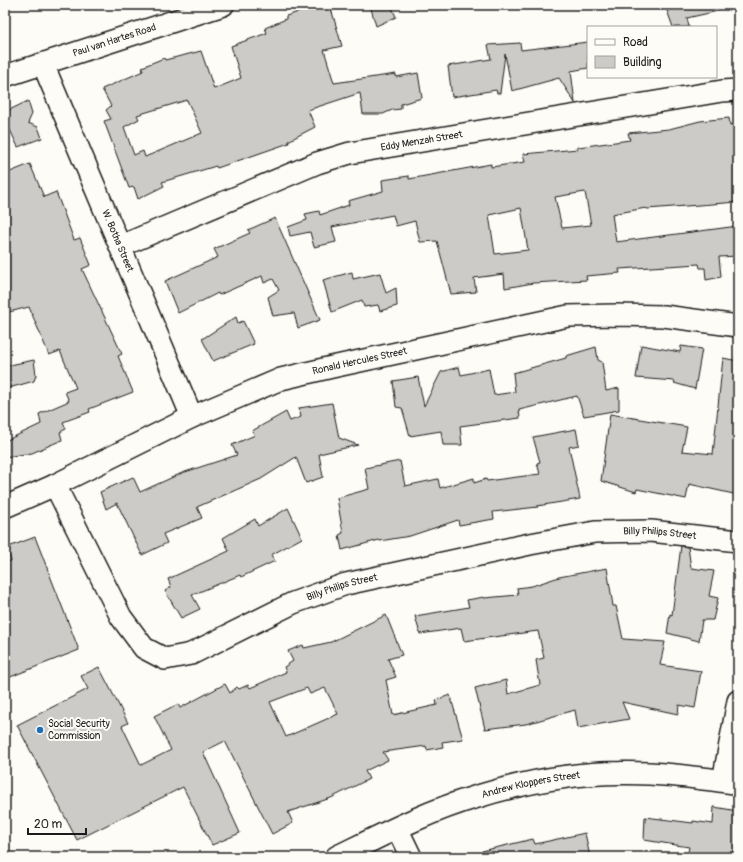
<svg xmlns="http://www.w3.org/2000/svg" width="743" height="862" viewBox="0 0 743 862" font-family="Pangolin,sans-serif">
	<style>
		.building { fill: #cccbc8; stroke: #1c1c1c; fill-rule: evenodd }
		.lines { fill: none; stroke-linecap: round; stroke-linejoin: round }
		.minor-casing { stroke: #1c1c1c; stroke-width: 24 }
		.tertiary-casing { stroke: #1c1c1c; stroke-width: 25 }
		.minor { stroke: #fdfcf7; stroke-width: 21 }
		.tertiary { stroke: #fdfcf7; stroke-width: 22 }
		.poi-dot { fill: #1f6fb2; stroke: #fdfcf7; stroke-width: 1.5 }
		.labels { text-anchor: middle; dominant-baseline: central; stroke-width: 4; stroke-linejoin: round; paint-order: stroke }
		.street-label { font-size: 10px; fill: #1c1c1c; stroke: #fdfcf7 }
		.poi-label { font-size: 10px; fill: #1c1c1c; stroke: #fdfcf7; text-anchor: start }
	</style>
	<rect width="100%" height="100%" fill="#fdfcf7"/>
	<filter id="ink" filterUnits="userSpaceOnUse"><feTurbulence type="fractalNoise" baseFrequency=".025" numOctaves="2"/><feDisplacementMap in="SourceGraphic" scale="8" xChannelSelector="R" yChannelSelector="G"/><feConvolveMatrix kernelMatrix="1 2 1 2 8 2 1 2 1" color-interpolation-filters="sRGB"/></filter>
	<g filter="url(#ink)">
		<g class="building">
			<path d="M 321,5 L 330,5 L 342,46 L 324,50 L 334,83 L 396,74 L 396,77 L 418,73 L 422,98 L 401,104 L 401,109 L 392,110 L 383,114 L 363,114 L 360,93 L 308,110 L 315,127 L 288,141 L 289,143 L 217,168 L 216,166 L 162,182 L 164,186 L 138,199 L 134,187 L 129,188 L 104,121 L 111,119 L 106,110 L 111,106 L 102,89 L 143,71 L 142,67 L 164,58 L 165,60 L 201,51 L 214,89 L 241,78 L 231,46 L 267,33 L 265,28 L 286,19 L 286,16 ZM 187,100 L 202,133 L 145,157 L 143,151 L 134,155 L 124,127 L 139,119 L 137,115 Z"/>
			<path d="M 370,5 L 391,5 L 396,17 L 376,26 Z"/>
			<path d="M 665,5 L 717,5 L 718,11 L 687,18 L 689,27 L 673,27 Z"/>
			<path d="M 588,42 L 588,68 L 571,71 L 575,103 L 559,78 L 512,91 L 505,54 L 500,93 L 497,93 L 496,90 L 452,97 L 448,66 L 491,59 L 488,45 L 520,43 L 521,50 Z"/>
			<path d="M 28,101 L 32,114 L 28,123 L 38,127 L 42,138 L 18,147 L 5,119 L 5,112 Z"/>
			<path d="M 729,118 L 730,125 L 738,124 L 738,202 L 647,209 L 646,208 L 612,214 L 616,242 L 738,226 L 738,256 L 719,257 L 721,277 L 706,280 L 705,268 L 700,268 L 699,264 L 619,269 L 620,273 L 586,276 L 587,280 L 533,283 L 505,288 L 504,274 L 474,278 L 476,292 L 451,294 L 437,241 L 420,242 L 415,221 L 396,226 L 393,215 L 332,227 L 336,242 L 314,247 L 310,232 L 290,236 L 288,227 L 307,220 L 305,214 L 319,211 L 320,215 L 349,205 L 348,201 L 383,191 L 382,180 L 409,176 L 409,179 L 491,164 L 491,167 L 525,162 L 523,154 L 578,149 L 578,147 L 630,140 L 628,133 L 669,129 L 700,121 ZM 585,192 L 591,225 L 562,228 L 555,197 ZM 521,208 L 528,250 L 495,254 L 489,215 Z"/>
			<path d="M 30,164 L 44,197 L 56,192 L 74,240 L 80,238 L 91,265 L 82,269 L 122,354 L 118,356 L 133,392 L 89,409 L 90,412 L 63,422 L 66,429 L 60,432 L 62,440 L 32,453 L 5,457 L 5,441 L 41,424 L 39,414 L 69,401 L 65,392 L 76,388 L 60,351 L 49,355 L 29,307 L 5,313 L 5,174 Z"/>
			<path d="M 275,218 L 320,320 L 298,328 L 294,313 L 273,316 L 268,297 L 279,290 L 273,279 L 264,283 L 262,276 L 219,295 L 218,293 L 178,313 L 165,281 L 218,257 L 214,249 L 250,233 L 248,230 Z"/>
			<path d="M 352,272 L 353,279 L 380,273 L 386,293 L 396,288 L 397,306 L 380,311 L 378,305 L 364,307 L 362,300 L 332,312 L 323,280 Z"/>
			<path d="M 236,317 L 238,323 L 243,321 L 254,344 L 213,361 L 202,339 Z"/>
			<path d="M 641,345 L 680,352 L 681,346 L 702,349 L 695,389 L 674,383 L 675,381 L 636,378 Z"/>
			<path d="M 596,347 L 598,360 L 602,362 L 606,391 L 619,388 L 619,410 L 584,416 L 577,396 L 519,410 L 520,418 L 460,426 L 462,445 L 443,445 L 441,431 L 410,436 L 402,408 L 396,407 L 393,381 L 418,377 L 424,406 L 441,372 L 459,367 L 461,375 L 489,369 L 494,395 L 515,392 L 513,373 L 566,358 L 566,356 Z"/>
			<path d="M 723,358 L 738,361 L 738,495 L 689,484 L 686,499 L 637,489 L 636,492 L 601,481 L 610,414 L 687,427 L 682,451 L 713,454 Z"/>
			<path d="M 34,360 L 36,375 L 34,381 L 5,389 L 5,366 Z"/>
			<path d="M 332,403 L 339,438 L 358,445 L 319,454 L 323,477 L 306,483 L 296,457 L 261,479 L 197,507 L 202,518 L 163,534 L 167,543 L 142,555 L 117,503 L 106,509 L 100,492 L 133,477 L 140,492 L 182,473 L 237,455 L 232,445 L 255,435 L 252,431 L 286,412 L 290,421 L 301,417 L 299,408 Z"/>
			<path d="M 576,429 L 579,445 L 569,447 L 580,499 L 537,506 L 538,507 L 493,512 L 494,519 L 459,525 L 458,520 L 410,536 L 380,541 L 379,540 L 342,550 L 339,535 L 343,533 L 337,498 L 369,489 L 365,468 L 400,461 L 405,486 L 438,479 L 440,488 L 474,478 L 474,483 L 486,479 L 487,481 L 540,474 L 537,463 L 540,462 L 533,437 Z"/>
			<path d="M 288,508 L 302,538 L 271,555 L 275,561 L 241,577 L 240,575 L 192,595 L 200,609 L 181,618 L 165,591 L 171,587 L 168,579 L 229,551 L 223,538 L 255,519 L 258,526 Z"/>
			<path d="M 35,537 L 79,650 L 5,679 L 5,562 L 11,561 L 6,548 Z"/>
			<path d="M 681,546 L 688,547 L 691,568 L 714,571 L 709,596 L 718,598 L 713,620 L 702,620 L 699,641 L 667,633 L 670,614 L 672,615 Z"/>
			<path d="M 607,568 L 613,606 L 616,606 L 623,639 L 665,642 L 660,665 L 701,671 L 695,708 L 679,705 L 678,714 L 622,702 L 629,719 L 578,728 L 575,710 L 526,724 L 485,729 L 475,688 L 506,680 L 508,694 L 540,685 L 536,660 L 544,658 L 538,631 L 464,641 L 461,628 L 420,634 L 415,616 L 469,607 L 467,600 L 484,597 L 484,598 L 518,595 L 517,588 L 532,586 L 559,577 Z"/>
			<path d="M 386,615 L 402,655 L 388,659 L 396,677 L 386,680 L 393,715 L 437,705 L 436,700 L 450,695 L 463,739 L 442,742 L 443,747 L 427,750 L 426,746 L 383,752 L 388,760 L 365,771 L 369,779 L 331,798 L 288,812 L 293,823 L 272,834 L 225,741 L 203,752 L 240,833 L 212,845 L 183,787 L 77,840 L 17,725 L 88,689 L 81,676 L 99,667 L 128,723 L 122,726 L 141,765 L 171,750 L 154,716 L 178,704 L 180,708 L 225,684 L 230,693 L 237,687 L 239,689 L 248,685 L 250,688 L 286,672 L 284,667 L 293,661 L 288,651 L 303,645 L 304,648 L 331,642 ZM 307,688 L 310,694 L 325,688 L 338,714 L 286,737 L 270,702 Z"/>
			<path d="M 714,807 L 738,811 L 738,857 L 687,857 L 689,847 L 644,840 L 645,817 L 693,823 L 693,821 L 713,824 Z"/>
			<path d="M 585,833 L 590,857 L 483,857 L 482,851 L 533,839 L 535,844 Z"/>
		</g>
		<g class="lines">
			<g class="minor-casing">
				<g id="minor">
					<path id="s1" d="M 43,64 L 192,417"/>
					<path id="s2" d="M 5,76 L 223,5"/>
					<path id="s3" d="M 121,246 L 317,163 L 350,153 L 722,91 L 738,90"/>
					<path id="s4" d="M 55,485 L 121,617 L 144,648 L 165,659 L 191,654 L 293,603 L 346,584 L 530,544 L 595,532 L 651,531 L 738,541"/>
					<path id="s5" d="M 5,507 L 55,485 L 192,417 L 281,379 L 332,367 L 568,316 L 616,315 L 664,316 L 738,326"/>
					<path d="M 723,781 L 738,701"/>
					<path d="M 397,828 L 411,857"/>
				</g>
			</g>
			<g class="tertiary-casing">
				<g id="tertiary">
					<path id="s6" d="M 337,857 C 382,835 428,811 476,797 C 521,783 573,773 620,773 C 659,772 699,778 738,783"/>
				</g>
			</g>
			<use href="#minor" class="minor"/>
			<use href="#tertiary" class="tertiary"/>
		</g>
	</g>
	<circle class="poi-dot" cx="40" cy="730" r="4"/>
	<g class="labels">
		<g class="street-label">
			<text stroke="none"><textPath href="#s2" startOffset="115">Paul van Hartes Road</textPath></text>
			<text stroke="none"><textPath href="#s3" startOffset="320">Eddy Menzah Street</textPath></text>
			<text stroke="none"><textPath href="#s1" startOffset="192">W. Botha Street</textPath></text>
			<text stroke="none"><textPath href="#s5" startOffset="385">Ronald Hercules Street</textPath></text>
			<text stroke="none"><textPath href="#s4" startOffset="726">Billy Philips Street</textPath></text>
			<text stroke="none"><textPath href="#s4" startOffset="402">Billy Philips Street</textPath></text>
			<text stroke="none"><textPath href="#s6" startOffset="208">Andrew Kloppers Street</textPath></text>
		</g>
		<g class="poi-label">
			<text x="48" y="724">Social Security<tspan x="48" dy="12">Commission</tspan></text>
		</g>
	</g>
	<rect width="743" height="862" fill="none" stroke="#fdfcf7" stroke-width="20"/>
	<rect x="10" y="10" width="723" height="842" fill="none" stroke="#1c1c1c" stroke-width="1.5" filter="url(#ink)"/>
	<rect x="587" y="26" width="130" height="52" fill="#fdfcf7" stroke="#a3a29f"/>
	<rect x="595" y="39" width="20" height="6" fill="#fdfcf7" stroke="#a3a29f"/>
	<text x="623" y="46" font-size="12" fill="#1c1c1c">Road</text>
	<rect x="595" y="56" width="20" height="12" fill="#cccbc8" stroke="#a3a29f"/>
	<text x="623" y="66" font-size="12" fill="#1c1c1c">Building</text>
	<path d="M28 828v6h58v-6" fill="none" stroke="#1c1c1c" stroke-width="2"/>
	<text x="34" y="828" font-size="12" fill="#1c1c1c" stroke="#fdfcf7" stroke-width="3" paint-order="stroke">20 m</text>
</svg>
